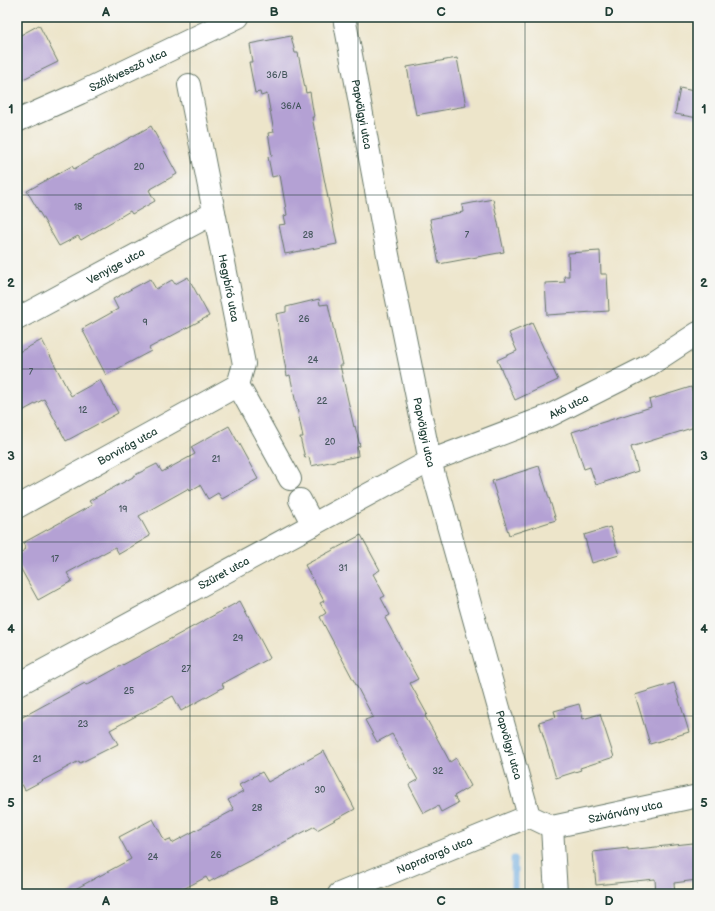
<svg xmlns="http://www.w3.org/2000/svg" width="715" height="911" viewBox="0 0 715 911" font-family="'Balsamiq Sans',sans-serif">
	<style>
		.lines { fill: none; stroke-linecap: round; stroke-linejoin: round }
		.stream { stroke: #6eace0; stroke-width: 7 }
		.building { fill: #b4a1d4 }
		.minor-casing { stroke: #677868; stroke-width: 24 }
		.minor { stroke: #fff; stroke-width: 22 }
		.grid { fill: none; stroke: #1f3d34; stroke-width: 1; stroke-opacity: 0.55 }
		.labels { text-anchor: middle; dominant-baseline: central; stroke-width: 3; stroke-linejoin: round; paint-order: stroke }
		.number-label { font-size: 9px; fill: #44565c }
		.street-label { font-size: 11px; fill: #1f3d34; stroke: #f6f6f2 }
		.neatline { fill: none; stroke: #1f3d34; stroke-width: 1.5 }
		.grid-label { font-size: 13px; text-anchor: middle; font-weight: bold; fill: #1f3d34 }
	</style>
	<rect width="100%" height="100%" fill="#f6f6f2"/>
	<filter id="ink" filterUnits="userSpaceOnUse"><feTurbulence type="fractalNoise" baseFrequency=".025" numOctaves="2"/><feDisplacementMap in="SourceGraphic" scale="8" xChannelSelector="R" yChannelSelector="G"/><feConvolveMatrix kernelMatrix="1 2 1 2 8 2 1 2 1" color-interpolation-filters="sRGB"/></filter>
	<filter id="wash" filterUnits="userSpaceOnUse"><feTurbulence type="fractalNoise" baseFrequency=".012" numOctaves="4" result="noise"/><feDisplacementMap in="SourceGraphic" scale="16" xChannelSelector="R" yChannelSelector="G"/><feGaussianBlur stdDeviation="0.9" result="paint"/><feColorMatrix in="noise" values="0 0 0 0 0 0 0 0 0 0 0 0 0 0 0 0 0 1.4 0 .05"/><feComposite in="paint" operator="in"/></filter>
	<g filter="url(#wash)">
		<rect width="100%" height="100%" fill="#ede5ca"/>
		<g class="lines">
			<path class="stream" d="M 514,894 L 514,859"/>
		</g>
		<g id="blocks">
			<g class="building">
				<path d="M 39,25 L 58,62 L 17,82 L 17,37 Z"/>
				<path d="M 291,36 L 295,53 L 298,53 L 306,93 L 310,92 L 314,117 L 312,117 L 337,244 L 285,254 L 279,225 L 286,224 L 284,216 L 287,215 L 280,175 L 272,177 L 268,157 L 272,156 L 268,133 L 274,132 L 267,94 L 261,96 L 260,92 L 255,93 L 249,62 L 252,62 L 249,44 Z"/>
				<path d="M 457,58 L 466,106 L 416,115 L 407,67 Z"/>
				<path d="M 680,88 L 698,92 L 698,118 L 675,114 Z"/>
				<path d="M 151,126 L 177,174 L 149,190 L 155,201 L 132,214 L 130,211 L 81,240 L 78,236 L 59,246 L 27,191 L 72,166 L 74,169 Z"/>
				<path d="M 493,199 L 504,252 L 439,264 L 430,219 L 463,212 L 462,205 Z"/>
				<path d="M 600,251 L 601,274 L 607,274 L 609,311 L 547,315 L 545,283 L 565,282 L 564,276 L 569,276 L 568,253 Z"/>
				<path d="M 188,277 L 209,316 L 149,348 L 151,351 L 106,375 L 82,329 L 118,309 L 113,299 L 150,279 L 156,289 L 172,280 L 175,284 Z"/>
				<path d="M 319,299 L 320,305 L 328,304 L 337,345 L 338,345 L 343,365 L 340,365 L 354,427 L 355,426 L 360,446 L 357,447 L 358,456 L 311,466 L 309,457 L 305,458 L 300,437 L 303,437 L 290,375 L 287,376 L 276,314 L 286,312 L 286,307 Z"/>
				<path d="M 532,323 L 558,380 L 515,400 L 497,360 L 517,351 L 509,333 Z"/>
				<path d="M 42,340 L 71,396 L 100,380 L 118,413 L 66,441 L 44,399 L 17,414 L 17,353 Z"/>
				<path d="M 691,387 L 698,408 L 698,426 L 631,447 L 638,471 L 596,485 L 590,467 L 584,469 L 572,432 L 651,407 L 649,400 Z"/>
				<path d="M 229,426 L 258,479 L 222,499 L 218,493 L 208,499 L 200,485 L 190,491 L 189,488 L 139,516 L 150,536 L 119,554 L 115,547 L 67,573 L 72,581 L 38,600 L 17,562 L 17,555 L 26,549 L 23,543 L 92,505 L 89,501 L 133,477 L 133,476 L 157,464 L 162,472 L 195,454 L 191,447 Z"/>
				<path d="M 539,466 L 556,520 L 509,535 L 492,481 Z"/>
				<path d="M 610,527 L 619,555 L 592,563 L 584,535 Z"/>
				<path d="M 361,535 L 380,570 L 373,574 L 385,596 L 381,598 L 390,615 L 385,618 L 418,679 L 410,683 L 427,714 L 425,716 L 450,762 L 456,758 L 471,786 L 454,796 L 458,803 L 441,812 L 438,806 L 424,813 L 409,785 L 418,780 L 392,734 L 377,742 L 365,720 L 373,717 L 320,617 L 326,613 L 320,603 L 324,601 L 305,565 Z"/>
				<path d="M 240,601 L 270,658 L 222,684 L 224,687 L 181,711 L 173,696 L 110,730 L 118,744 L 80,763 L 79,761 L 25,790 L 17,775 L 17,720 L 85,683 L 86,685 Z"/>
				<path d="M 674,683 L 689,732 L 650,744 L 635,695 Z"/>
				<path d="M 579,704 L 583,719 L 600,714 L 614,757 L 580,768 L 581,770 L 556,778 L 539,722 L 556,717 L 554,711 Z"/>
				<path d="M 324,751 L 355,809 L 317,830 L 315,826 L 209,882 L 206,877 L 174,894 L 66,894 L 131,859 L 119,837 L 153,819 L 165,841 L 170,839 L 172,843 L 234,810 L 228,800 L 244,791 L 240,784 L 262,772 L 268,782 Z"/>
				<path d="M 693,843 L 697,880 L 674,883 L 675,894 L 656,894 L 655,879 L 596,885 L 593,852 L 628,848 L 628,850 Z"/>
			</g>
		</g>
	</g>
	<g filter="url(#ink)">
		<use href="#blocks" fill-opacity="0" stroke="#677868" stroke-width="1"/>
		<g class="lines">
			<g class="minor-casing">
				<g id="minor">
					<path id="s1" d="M 344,17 L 388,255 L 430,461 L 529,816 L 552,827"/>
					<path id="s2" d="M 189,85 L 244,364 L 238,385 L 290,479"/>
					<path id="s3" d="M 17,121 L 80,93 L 238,17"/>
					<path id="s4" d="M 17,319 L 214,213"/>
					<path d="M 300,500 L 313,525"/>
					<path id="s5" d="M 17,507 L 238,385"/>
					<path id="s6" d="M 17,685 L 430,461 L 551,415 L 646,367 L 698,333"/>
					<path id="s7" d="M 552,827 L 698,796"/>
					<path d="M 552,827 L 556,894"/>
					<path id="s8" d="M 339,894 L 529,816"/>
				</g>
			</g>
			<use href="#minor" class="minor"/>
		</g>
	</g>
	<path class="grid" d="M 190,17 L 190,894M 358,17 L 358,894M 525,17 L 525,894M 17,195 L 698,195M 17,369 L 698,369M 17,542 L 698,542M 17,716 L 698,716"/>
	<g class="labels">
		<g class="number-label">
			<text x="277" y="75">36/B</text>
			<text x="291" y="106">36/A</text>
			<text x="139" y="167">20</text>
			<text x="78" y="207">18</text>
			<text x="308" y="235">28</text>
			<text x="467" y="235">7</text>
			<text x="304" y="319">26</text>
			<text x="145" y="322">9</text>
			<text x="313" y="360">24</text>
			<text x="31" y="372">7</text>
			<text x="322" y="401">22</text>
			<text x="83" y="410">12</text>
			<text x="330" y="442">20</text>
			<text x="216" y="459">21</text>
			<text x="123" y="509">19</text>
			<text x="55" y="559">17</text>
			<text x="343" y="568">31</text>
			<text x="238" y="638">29</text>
			<text x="186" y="669">27</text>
			<text x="129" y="691">25</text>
			<text x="83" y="724">23</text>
			<text x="37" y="759">21</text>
			<text x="438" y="771">32</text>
			<text x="320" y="790">30</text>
			<text x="257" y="808">28</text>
			<text x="216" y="855">26</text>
			<text x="153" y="857">24</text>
		</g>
		<g class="street-label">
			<text stroke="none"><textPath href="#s3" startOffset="122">Szőlővessző utca</textPath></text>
			<text stroke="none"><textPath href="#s1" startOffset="99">Papvölgyi utca</textPath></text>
			<text stroke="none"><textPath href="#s4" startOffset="112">Venyige utca</textPath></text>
			<text stroke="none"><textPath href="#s2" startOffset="207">Hegybíró utca</textPath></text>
			<text stroke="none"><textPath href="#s6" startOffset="619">Akó utca</textPath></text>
			<text stroke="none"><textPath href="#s1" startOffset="423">Papvölgyi utca</textPath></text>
			<text stroke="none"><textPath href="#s5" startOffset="126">Borvirág utca</textPath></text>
			<text stroke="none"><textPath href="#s6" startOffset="235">Szüret utca</textPath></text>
			<text stroke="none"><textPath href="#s1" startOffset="747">Papvölgyi utca</textPath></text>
			<text stroke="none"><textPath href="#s7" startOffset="75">Szivárvány utca</textPath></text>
			<text stroke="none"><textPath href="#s8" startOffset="103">Napraforgó utca</textPath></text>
		</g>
	</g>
	<rect width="715" height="911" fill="none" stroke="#f6f6f2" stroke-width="44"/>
	<rect x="22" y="22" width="671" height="867" class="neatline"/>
	<g class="grid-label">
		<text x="106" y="16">A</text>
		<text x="274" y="16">B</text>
		<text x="441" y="16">C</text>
		<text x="609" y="16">D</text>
		<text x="11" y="113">1</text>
		<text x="704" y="113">1</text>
		<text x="11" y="287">2</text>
		<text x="704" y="287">2</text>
		<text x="11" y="460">3</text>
		<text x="704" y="460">3</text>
		<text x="11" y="633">4</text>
		<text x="704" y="633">4</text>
		<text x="11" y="807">5</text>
		<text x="704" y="807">5</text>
		<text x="106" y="905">A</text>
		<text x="274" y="905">B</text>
		<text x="441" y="905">C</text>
		<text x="609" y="905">D</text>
	</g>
</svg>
